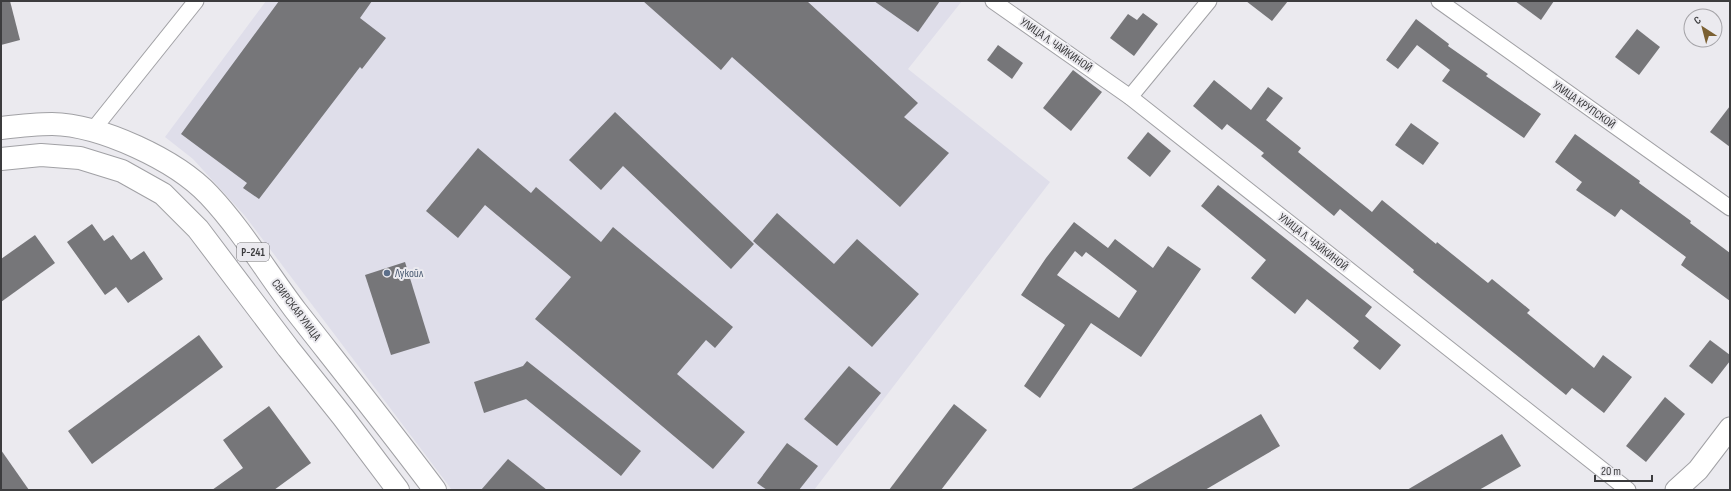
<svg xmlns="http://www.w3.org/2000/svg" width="1731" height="491" viewBox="0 0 1731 491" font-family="'Sofia Sans Condensed',sans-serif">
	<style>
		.built { fill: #dfdeea }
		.building { fill: #767679; fill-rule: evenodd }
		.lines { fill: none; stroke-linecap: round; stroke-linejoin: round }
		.street-casing { stroke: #a1a1a5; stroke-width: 17 }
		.secondary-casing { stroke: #a1a1a5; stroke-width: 23 }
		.highway-casing { stroke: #a1a1a5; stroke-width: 24 }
		.street { stroke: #fff; stroke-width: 15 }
		.secondary { stroke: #fff; stroke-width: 21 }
		.highway { stroke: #fff; stroke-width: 22 }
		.service-dot { fill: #5c6f8a; stroke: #ebeaef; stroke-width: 1.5 }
		.labels { text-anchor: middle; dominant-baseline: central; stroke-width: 4; stroke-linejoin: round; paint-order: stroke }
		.shield { fill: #ebeaef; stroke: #707073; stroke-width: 1 }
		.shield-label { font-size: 11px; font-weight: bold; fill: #3c3c3e }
		.street-label { font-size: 12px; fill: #3c3c3e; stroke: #ebeaef }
		.service-label { font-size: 12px; fill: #4e5e75; stroke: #ebeaef; text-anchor: start }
	</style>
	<rect width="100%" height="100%" fill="#ebeaef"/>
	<path class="built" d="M 266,1 L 962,1 L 908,69 L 1050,182 L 814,490 L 452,490 L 245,216 L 193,159 L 165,137 Z"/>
	<g class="building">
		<path d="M 1,1 L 10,1 L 20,40 L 1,45 Z"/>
		<path d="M 279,1 L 372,1 L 360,18 L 386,38 L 362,69 L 360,67 L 259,199 L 243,188 L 247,183 L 181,134 Z"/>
		<path d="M 643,1 L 807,1 L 918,103 L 904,117 L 949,153 L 900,207 L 732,57 L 721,70 Z"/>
		<path d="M 874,1 L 940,1 L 918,32 Z"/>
		<path d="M 1246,1 L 1288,1 L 1272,21 Z"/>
		<path d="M 1515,1 L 1554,1 L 1541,20 Z"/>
		<path d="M 1143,13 L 1158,24 L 1134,56 L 1110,38 L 1128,14 L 1137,20 Z"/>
		<path d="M 1416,19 L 1449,44 L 1448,46 L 1488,74 L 1486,76 L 1541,114 L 1524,138 L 1442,81 L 1450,70 L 1417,45 L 1398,69 L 1386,60 Z"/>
		<path d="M 1637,29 L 1660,47 L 1639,75 L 1615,57 Z"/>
		<path d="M 998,45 L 1023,63 L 1012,79 L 987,60 Z"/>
		<path d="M 1073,70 L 1102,92 L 1071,131 L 1043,108 Z"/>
		<path d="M 1214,80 L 1251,110 L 1268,87 L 1283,98 L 1266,120 L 1301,148 L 1298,152 L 1372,212 L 1382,200 L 1436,244 L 1437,242 L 1488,283 L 1492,279 L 1530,310 L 1527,313 L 1594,368 L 1603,355 L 1632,377 L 1604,413 L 1572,388 L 1566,395 L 1413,272 L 1414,270 L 1340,209 L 1334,216 L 1261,156 L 1264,153 L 1227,124 L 1222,130 L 1193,106 Z"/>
		<path d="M 1730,106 L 1730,147 L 1710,132 Z"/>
		<path d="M 615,112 L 754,244 L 731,269 L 623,166 L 601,190 L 569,160 Z"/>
		<path d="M 1411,123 L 1439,143 L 1423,165 L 1395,145 Z"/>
		<path d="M 1148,132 L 1171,151 L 1150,177 L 1127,158 Z"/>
		<path d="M 1575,134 L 1640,181 L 1639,183 L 1691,221 L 1690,223 L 1730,253 L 1730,301 L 1681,265 L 1686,257 L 1621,209 L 1615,217 L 1576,190 L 1582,182 L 1555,162 Z"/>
		<path d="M 478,148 L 531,193 L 536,187 L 601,242 L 613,227 L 733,327 L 715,348 L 706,340 L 677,374 L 745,432 L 713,469 L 535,319 L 571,277 L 485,205 L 458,238 L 426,211 Z"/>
		<path d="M 1218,185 L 1372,307 L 1365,316 L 1401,345 L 1380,370 L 1353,348 L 1359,341 L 1307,299 L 1295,314 L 1251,278 L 1266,260 L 1201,206 Z"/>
		<path d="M 777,213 L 834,264 L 857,239 L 919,294 L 872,347 L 753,241 Z"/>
		<path d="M 1074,222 L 1108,248 L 1115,239 L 1153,268 L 1168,246 L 1201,269 L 1141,357 L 1091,323 L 1040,398 L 1024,386 L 1065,325 L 1021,295 L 1046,258 ZM 1075,251 L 1082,257 L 1086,252 L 1137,291 L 1119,318 L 1057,275 Z"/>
		<path d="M 92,224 L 104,241 L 113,235 L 131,260 L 144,251 L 163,279 L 128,303 L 116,287 L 105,295 L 67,242 Z"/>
		<path d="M 35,235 L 55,263 L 1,302 L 1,259 Z"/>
		<path d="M 405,262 L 430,343 L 391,355 L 365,275 Z"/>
		<path d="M 199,335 L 223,367 L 92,464 L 68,431 Z"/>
		<path d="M 1710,340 L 1730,355 L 1730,361 L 1712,384 L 1689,366 Z"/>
		<path d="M 527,361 L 641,451 L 621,476 L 526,399 L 484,413 L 474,382 L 523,366 Z"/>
		<path d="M 849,366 L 881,393 L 837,446 L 804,419 Z"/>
		<path d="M 1665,397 L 1685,414 L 1646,462 L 1626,446 Z"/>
		<path d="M 954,404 L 987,430 L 941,490 L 889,490 Z"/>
		<path d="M 269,406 L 311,463 L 274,490 L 212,490 L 243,468 L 223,440 Z"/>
		<path d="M 1261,414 L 1280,446 L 1205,490 L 1130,490 Z"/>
		<path d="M 1502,434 L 1521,466 L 1479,490 L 1407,490 Z"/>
		<path d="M 787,443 L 818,466 L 799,490 L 767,490 L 757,483 Z"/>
		<path d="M 1,450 L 29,490 L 1,490 Z"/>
		<path d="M 508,459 L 547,490 L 481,490 Z"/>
	</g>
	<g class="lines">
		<g class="street-casing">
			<g id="street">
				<path d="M 993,1 L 1130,97 L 1628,490"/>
				<path d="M 1439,1 L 1730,208"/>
				<path d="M 1130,97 L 1209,1"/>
				<path d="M 92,131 L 196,1"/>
			</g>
		</g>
		<g class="secondary-casing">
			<path id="secondary" d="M 1676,490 L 1698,470 L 1730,428"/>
		</g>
		<g class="highway-casing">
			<g id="highway">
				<path d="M 1,128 C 18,126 36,124 52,124 C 101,125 176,160 209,195 C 242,230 267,273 296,311 C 343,371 390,430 435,490"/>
				<path d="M 1,159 L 41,155 L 80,158 L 122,171 L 163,194 L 198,229 L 288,348 L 343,417 L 398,490"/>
			</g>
		</g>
		<use href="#street" class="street"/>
		<use href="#secondary" class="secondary"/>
		<use href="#highway" class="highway"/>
	</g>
	<circle class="service-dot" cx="387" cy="273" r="4"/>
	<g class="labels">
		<rect class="shield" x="237" y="243" width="32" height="18" rx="3"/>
		<g class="shield-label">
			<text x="253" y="252">Р-241</text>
		</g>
		<g class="street-label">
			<text transform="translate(1056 45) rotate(35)">УЛИЦА Л. ЧАЙКИНОЙ</text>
			<text transform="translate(1584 105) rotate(35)">УЛИЦА КРУПСКОЙ</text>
			<text transform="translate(1313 242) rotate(38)">УЛИЦА Л. ЧАЙКИНОЙ</text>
			<text transform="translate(296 310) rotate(53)">СВИРСКАЯ УЛИЦА</text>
		</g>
		<g class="service-label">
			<text x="395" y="273">Лукойл</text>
		</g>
	</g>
	<rect width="1731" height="491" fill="none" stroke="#3c3c3e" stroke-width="4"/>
	<g transform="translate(1703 28) rotate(324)"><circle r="19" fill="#ebeaef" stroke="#a5a4a8"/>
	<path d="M0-3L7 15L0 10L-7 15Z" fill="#7b6032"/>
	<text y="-6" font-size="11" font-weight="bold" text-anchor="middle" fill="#3c3c3e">С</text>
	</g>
	<path d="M1595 475v6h57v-6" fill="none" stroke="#3c3c3e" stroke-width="2"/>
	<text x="1601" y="475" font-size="12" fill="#3c3c3e" stroke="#ebeaef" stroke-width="3" paint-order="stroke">20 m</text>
</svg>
